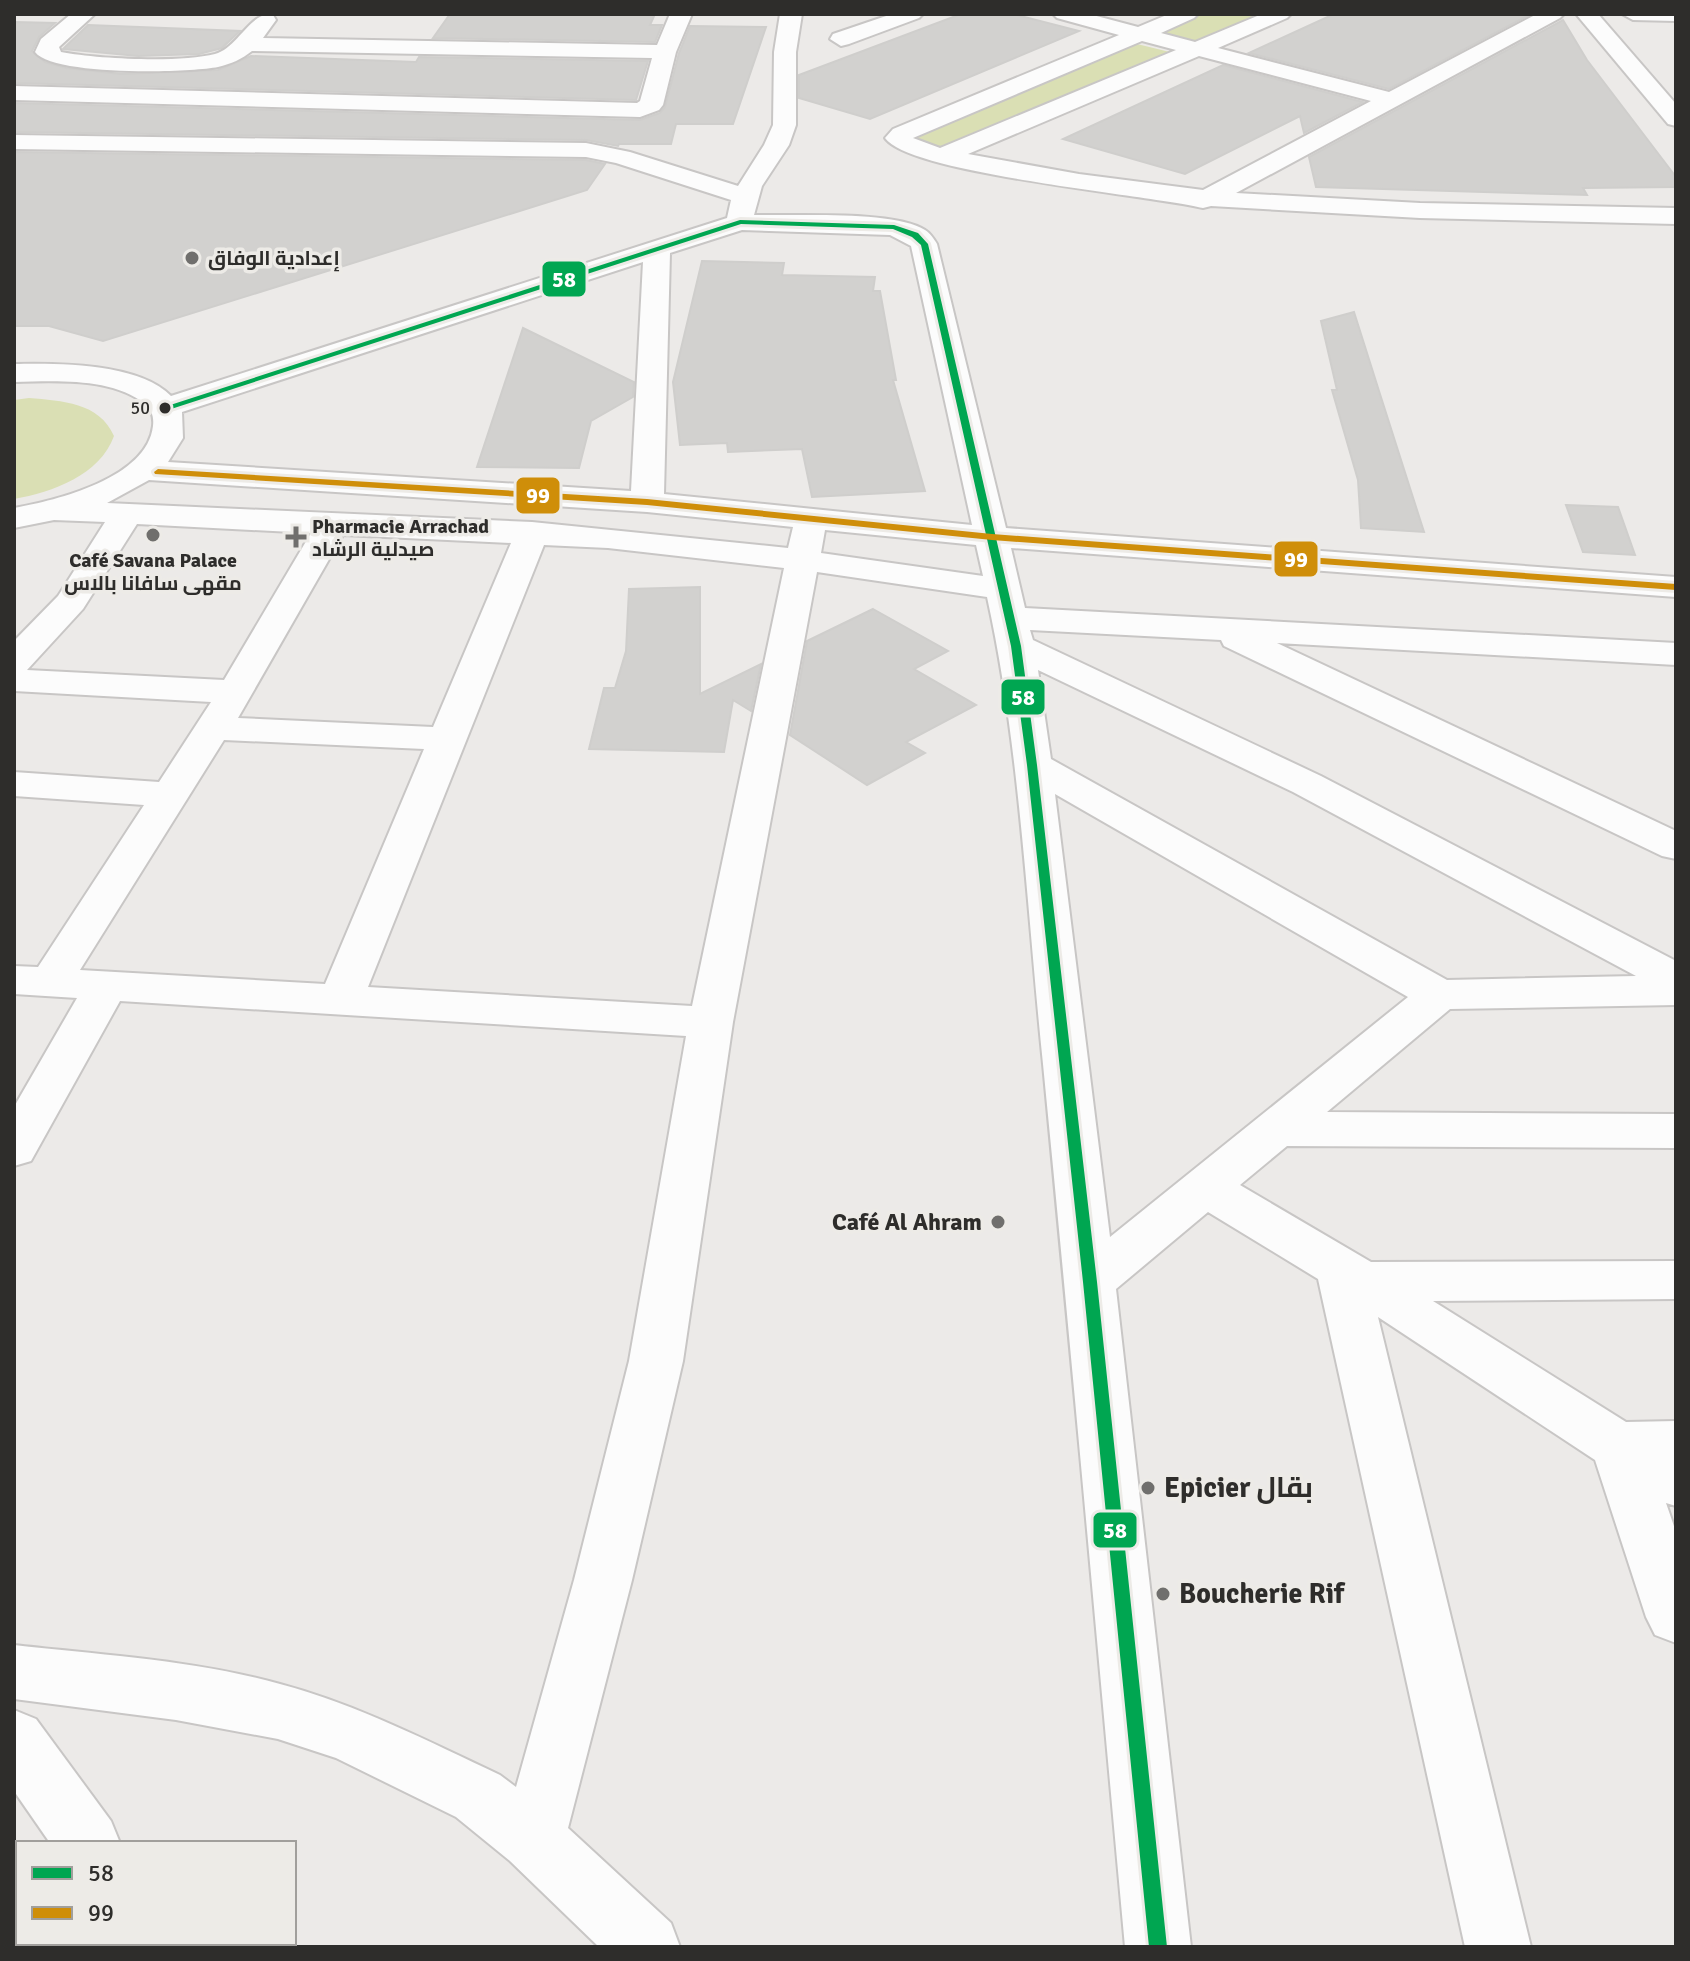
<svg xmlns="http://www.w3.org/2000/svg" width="1690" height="1961" viewBox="0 0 1690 1961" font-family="Signika,Cairo,sans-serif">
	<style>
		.green { fill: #dadfb4 }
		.building { fill: #d2d1cf; stroke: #cfcecc; stroke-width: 2 }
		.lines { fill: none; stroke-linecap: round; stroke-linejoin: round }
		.minor-casing { stroke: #c8c6c5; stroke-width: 4 }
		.minor { fill: #fcfcfc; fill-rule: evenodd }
		.bus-1-casing { stroke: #edebe7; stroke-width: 6 }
		.bus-2-casing { stroke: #edebe7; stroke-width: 6 }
		.bus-1 { fill: #00a651; fill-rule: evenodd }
		.bus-2 { fill: #cf8e09; fill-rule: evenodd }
		.poi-dot { fill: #706f6d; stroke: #edebe7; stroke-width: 3 }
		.bus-dot { fill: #2e2d2b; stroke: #edebe7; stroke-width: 3 }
		.labels { text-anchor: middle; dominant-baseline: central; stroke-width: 7; stroke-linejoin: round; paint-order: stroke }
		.far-bus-label { font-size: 18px; fill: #2e2d2b; stroke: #edebe7; text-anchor: end }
		.far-poi-label { font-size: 20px; font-weight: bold; fill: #2e2d2b; stroke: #edebe7; text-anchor: start }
		.poi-label { font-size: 24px; font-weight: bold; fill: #2e2d2b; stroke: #edebe7; text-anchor: end }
		.near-poi-label { font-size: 28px; font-weight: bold; fill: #2e2d2b; stroke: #edebe7; text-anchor: start }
		.line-badge { stroke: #edebe7; stroke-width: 3 }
		.badge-label { font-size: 22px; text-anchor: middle; font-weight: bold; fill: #fff }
	</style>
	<rect width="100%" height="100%" fill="#eceae8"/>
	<g class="green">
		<path d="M 1195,14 L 1274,14 L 1210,46 L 1154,31 Z"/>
		<path d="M 1133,43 L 1186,56 L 944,151 L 903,139 Z"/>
		<path d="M 29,398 C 62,401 99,402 114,436 C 100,475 53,492 14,499 L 14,400 Z"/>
	</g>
	<g class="building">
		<path d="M 450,14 L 655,14 L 650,25 L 662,25 L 655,42 L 433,38 Z"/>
		<path d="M 961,14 L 1013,14 L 1079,31 L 870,119 L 799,98 L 799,75 Z"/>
		<path d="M 1334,14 L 1531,14 L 1389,89 L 1249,53 Z"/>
		<path d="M 1563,20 L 1587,60 L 1676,177 L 1676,187 L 1583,188 L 1587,195 L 1316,187 L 1309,157 Z"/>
		<path d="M 14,22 L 55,23 L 39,37 L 32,51 L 45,62 L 66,68 L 121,74 L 218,70 L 251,56 L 416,62 L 419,57 L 648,61 L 636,100 L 14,83 Z"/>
		<path d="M 88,25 L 240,31 L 222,48 L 199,54 L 138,56 L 63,49 Z"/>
		<path d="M 690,26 L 766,27 L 733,124 L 676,124 L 671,144 L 619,144 L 618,146 L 586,140 L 14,132 L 14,103 L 640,120 L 660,113 L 665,107 L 679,53 Z"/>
		<path d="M 1223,65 L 1363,102 L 1304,133 L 1300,116 L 1185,174 L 1063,139 Z"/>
		<path d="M 14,152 L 586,160 L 605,164 L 587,190 L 103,341 L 49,326 L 14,326 Z"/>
		<path d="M 702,261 L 784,263 L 782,275 L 875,277 L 873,291 L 880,291 L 896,380 L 893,380 L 925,491 L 812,497 L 802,449 L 728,452 L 727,443 L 680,445 L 673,382 Z"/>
		<path d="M 1354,312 L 1379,391 L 1424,532 L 1361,528 L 1358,480 L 1332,390 L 1337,390 L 1321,321 Z"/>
		<path d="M 523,328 L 634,382 L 633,397 L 591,421 L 579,468 L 477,467 Z"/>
		<path d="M 1566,505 L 1618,507 L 1635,555 L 1583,552 Z"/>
		<path d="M 700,587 L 700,694 L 761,664 L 751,711 L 733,700 L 724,752 L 589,749 L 604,688 L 615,688 L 626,651 L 629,589 Z"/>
		<path d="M 873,609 L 948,651 L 914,669 L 976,705 L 906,742 L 925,753 L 867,785 L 790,735 L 807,641 Z"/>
	</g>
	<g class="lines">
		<g class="minor-casing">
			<g id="minor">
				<path d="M 71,14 L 95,14 L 59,47 L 61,52 C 97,59 180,63 215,54 C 239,47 251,10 273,15 L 276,20 L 263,38 L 657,45 L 670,14 L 692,14 L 676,52 L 663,105 L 659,110 L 640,117 L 14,100 L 14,86 L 637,103 L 640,101 L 652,58 L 252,51 C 242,59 231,64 218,67 C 187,73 53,76 35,52 L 41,39 Z"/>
				<path d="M 780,14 L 802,14 L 796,52 L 796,125 L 789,145 L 762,186 L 754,215 C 792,216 896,210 925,230 C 930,233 934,239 937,244 L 1006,528 L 1676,577 L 1676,597 L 1011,548 L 1025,608 L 1676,643 L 1676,665 L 1277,643 L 1676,831 L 1676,859 L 1662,856 L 1224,646 L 1221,640 L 1030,630 L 1033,640 L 1321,776 L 1676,961 L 1676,1005 L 1450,1009 L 1327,1112 L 1676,1114 L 1676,1148 L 1287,1146 L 1240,1185 L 1371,1262 L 1676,1261 L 1676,1299 L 1433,1301 L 1626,1422 L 1676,1421 L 1676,1506 L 1666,1503 L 1676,1532 L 1676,1643 L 1655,1635 L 1646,1617 L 1595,1460 L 1378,1317 L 1531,1947 L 1465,1947 L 1318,1279 L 1208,1212 L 1116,1289 L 1191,1947 L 1125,1947 C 1098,1653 1072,1358 1043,1064 C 1027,911 1020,747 987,597 L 817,572 L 733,1022 L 683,1361 L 632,1580 L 568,1828 L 671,1923 L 680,1947 L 599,1947 L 510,1861 L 456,1817 L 336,1758 L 278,1739 L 176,1720 L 14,1699 L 14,1645 C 102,1655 195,1660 280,1684 C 358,1705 428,1741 500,1775 L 516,1787 L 574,1580 L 629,1361 L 686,1036 L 120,1001 L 31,1161 L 14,1166 L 14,1107 L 77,998 L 14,994 L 14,966 L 38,967 L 144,805 L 14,796 L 14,772 L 159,782 L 211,702 L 14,691 L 14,641 L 58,596 L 105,522 L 54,520 L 14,528 L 14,508 C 58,500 147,478 153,426 C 154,417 152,410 145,404 C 112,377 54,381 14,382 L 14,364 C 58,363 139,363 171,396 L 727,218 L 731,200 L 616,163 L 586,157 L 14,149 L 14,135 L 586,143 L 630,152 L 738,186 L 764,145 L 773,125 L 774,52 ZM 742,230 L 890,235 L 911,246 L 972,525 L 664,494 L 670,253 ZM 643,262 L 631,491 L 168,462 L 183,438 L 182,412 ZM 149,480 L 647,512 L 793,527 L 788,548 L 532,522 L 107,503 ZM 137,524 L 311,533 L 224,680 L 27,670 L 83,609 ZM 825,530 L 976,545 L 983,576 L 821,553 ZM 343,535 L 511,543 L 433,727 L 238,718 ZM 544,545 L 608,548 L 784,568 L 692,1006 L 368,987 ZM 1038,670 L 1293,792 L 1636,976 L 1447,980 L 1051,759 ZM 224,740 L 424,749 L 325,984 L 80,970 ZM 1055,794 L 1408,997 L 1110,1237 Z"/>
				<path d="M 892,14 L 923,14 L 919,18 L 849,44 L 841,46 L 830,39 L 833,34 Z"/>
				<path d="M 1053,14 L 1089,14 L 1138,27 L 1169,14 L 1198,14 L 1194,18 L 1161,33 L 1195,42 L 1262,14 L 1291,14 L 1287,18 L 1218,48 L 1389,92 L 1537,14 L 1564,14 L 1560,18 L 1236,193 L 1420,203 L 1676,208 L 1676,224 L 1420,218 L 1211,206 L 1203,208 C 1150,195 910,174 885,138 L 893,129 L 1119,35 L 1057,18 ZM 1142,41 L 1176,50 L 940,148 L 913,138 ZM 1199,56 L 1371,101 L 1203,190 L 1079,174 L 968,154 Z"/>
				<path d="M 1576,14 L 1598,14 L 1676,104 L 1676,126 L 1668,124 Z"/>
				<path d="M 1622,14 L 1676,14 L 1676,21 L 1633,20 Z"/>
				<path d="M 14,1710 L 36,1719 L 111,1821 L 120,1843 L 50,1843 L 14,1791 Z"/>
				<path d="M 126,1943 L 194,1943 L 195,1947 L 127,1947 Z"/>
			</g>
		</g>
		<use href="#minor" class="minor"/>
		<g class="bus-1-casing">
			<path id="bus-1" d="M 740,220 L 894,225 L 918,233 L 928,244 L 1021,646 L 1037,765 L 1097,1282 L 1167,1947 L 1149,1947 L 1083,1282 L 1027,765 L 1011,646 L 921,245 L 912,237 L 893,229 L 741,224 L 168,410 L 161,408 Z"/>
		</g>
		<g class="bus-2-casing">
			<path id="bus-2" d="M 158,469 L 647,499 L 992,534 L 1676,584 L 1676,590 L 992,540 L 647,505 L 155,474 L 154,472 Z"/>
		</g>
		<use href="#bus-1" class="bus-1"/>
		<use href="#bus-2" class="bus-2"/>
	</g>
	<g class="poi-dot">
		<circle cx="192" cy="258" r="8"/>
		<circle cx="153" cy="535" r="8"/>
		<path d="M292 525h8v8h8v8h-8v8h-8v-8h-8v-8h8z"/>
		<circle cx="998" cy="1222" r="8"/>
		<circle cx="1148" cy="1488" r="8"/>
		<circle cx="1163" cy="1594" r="8"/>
	</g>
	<circle class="bus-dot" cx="165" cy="408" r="7"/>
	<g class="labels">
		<g class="far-bus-label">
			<text x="150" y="408">50</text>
		</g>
		<g class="far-poi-label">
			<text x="208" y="258">إعدادية الوفاق</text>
			<text x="312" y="526">Pharmacie Arrachad<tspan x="312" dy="23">صيدلية الرشاد</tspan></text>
			<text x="153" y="560" text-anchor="middle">Café Savana Palace<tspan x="153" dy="23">مقهى سافانا بالاس</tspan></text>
		</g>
		<g class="poi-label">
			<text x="982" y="1222">Café Al Ahram</text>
		</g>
		<g class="near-poi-label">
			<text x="1164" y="1488">Epicier بقال</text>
			<text x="1179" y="1594">Boucherie Rif</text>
		</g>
	</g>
	<g class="line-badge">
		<rect x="541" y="260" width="46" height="38" rx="8" fill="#00a651"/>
		<rect x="515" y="476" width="46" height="39" rx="8" fill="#cf8e09"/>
		<rect x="1273" y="540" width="46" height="38" rx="8" fill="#cf8e09"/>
		<rect x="1000" y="678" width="46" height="38" rx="8" fill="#00a651"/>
		<rect x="1092" y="1511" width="46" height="38" rx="8" fill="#00a651"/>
	</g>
	<g class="badge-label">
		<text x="564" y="287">58</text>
		<text x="538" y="503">99</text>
		<text x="1296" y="567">99</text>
		<text x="1023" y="705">58</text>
		<text x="1115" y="1538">58</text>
	</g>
	<rect width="1690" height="1961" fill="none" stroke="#2e2d2b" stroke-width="32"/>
	<rect x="16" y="1841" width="280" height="104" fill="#edebe7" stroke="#a19f9c" stroke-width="2"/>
	<rect x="32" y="1867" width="40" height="12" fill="#00a651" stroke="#a19f9c" stroke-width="2"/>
	<text x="88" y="1881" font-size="24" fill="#2e2d2b">58</text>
	<rect x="32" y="1907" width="40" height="12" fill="#cf8e09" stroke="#a19f9c" stroke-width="2"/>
	<text x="88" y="1921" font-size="24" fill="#2e2d2b">99</text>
</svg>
